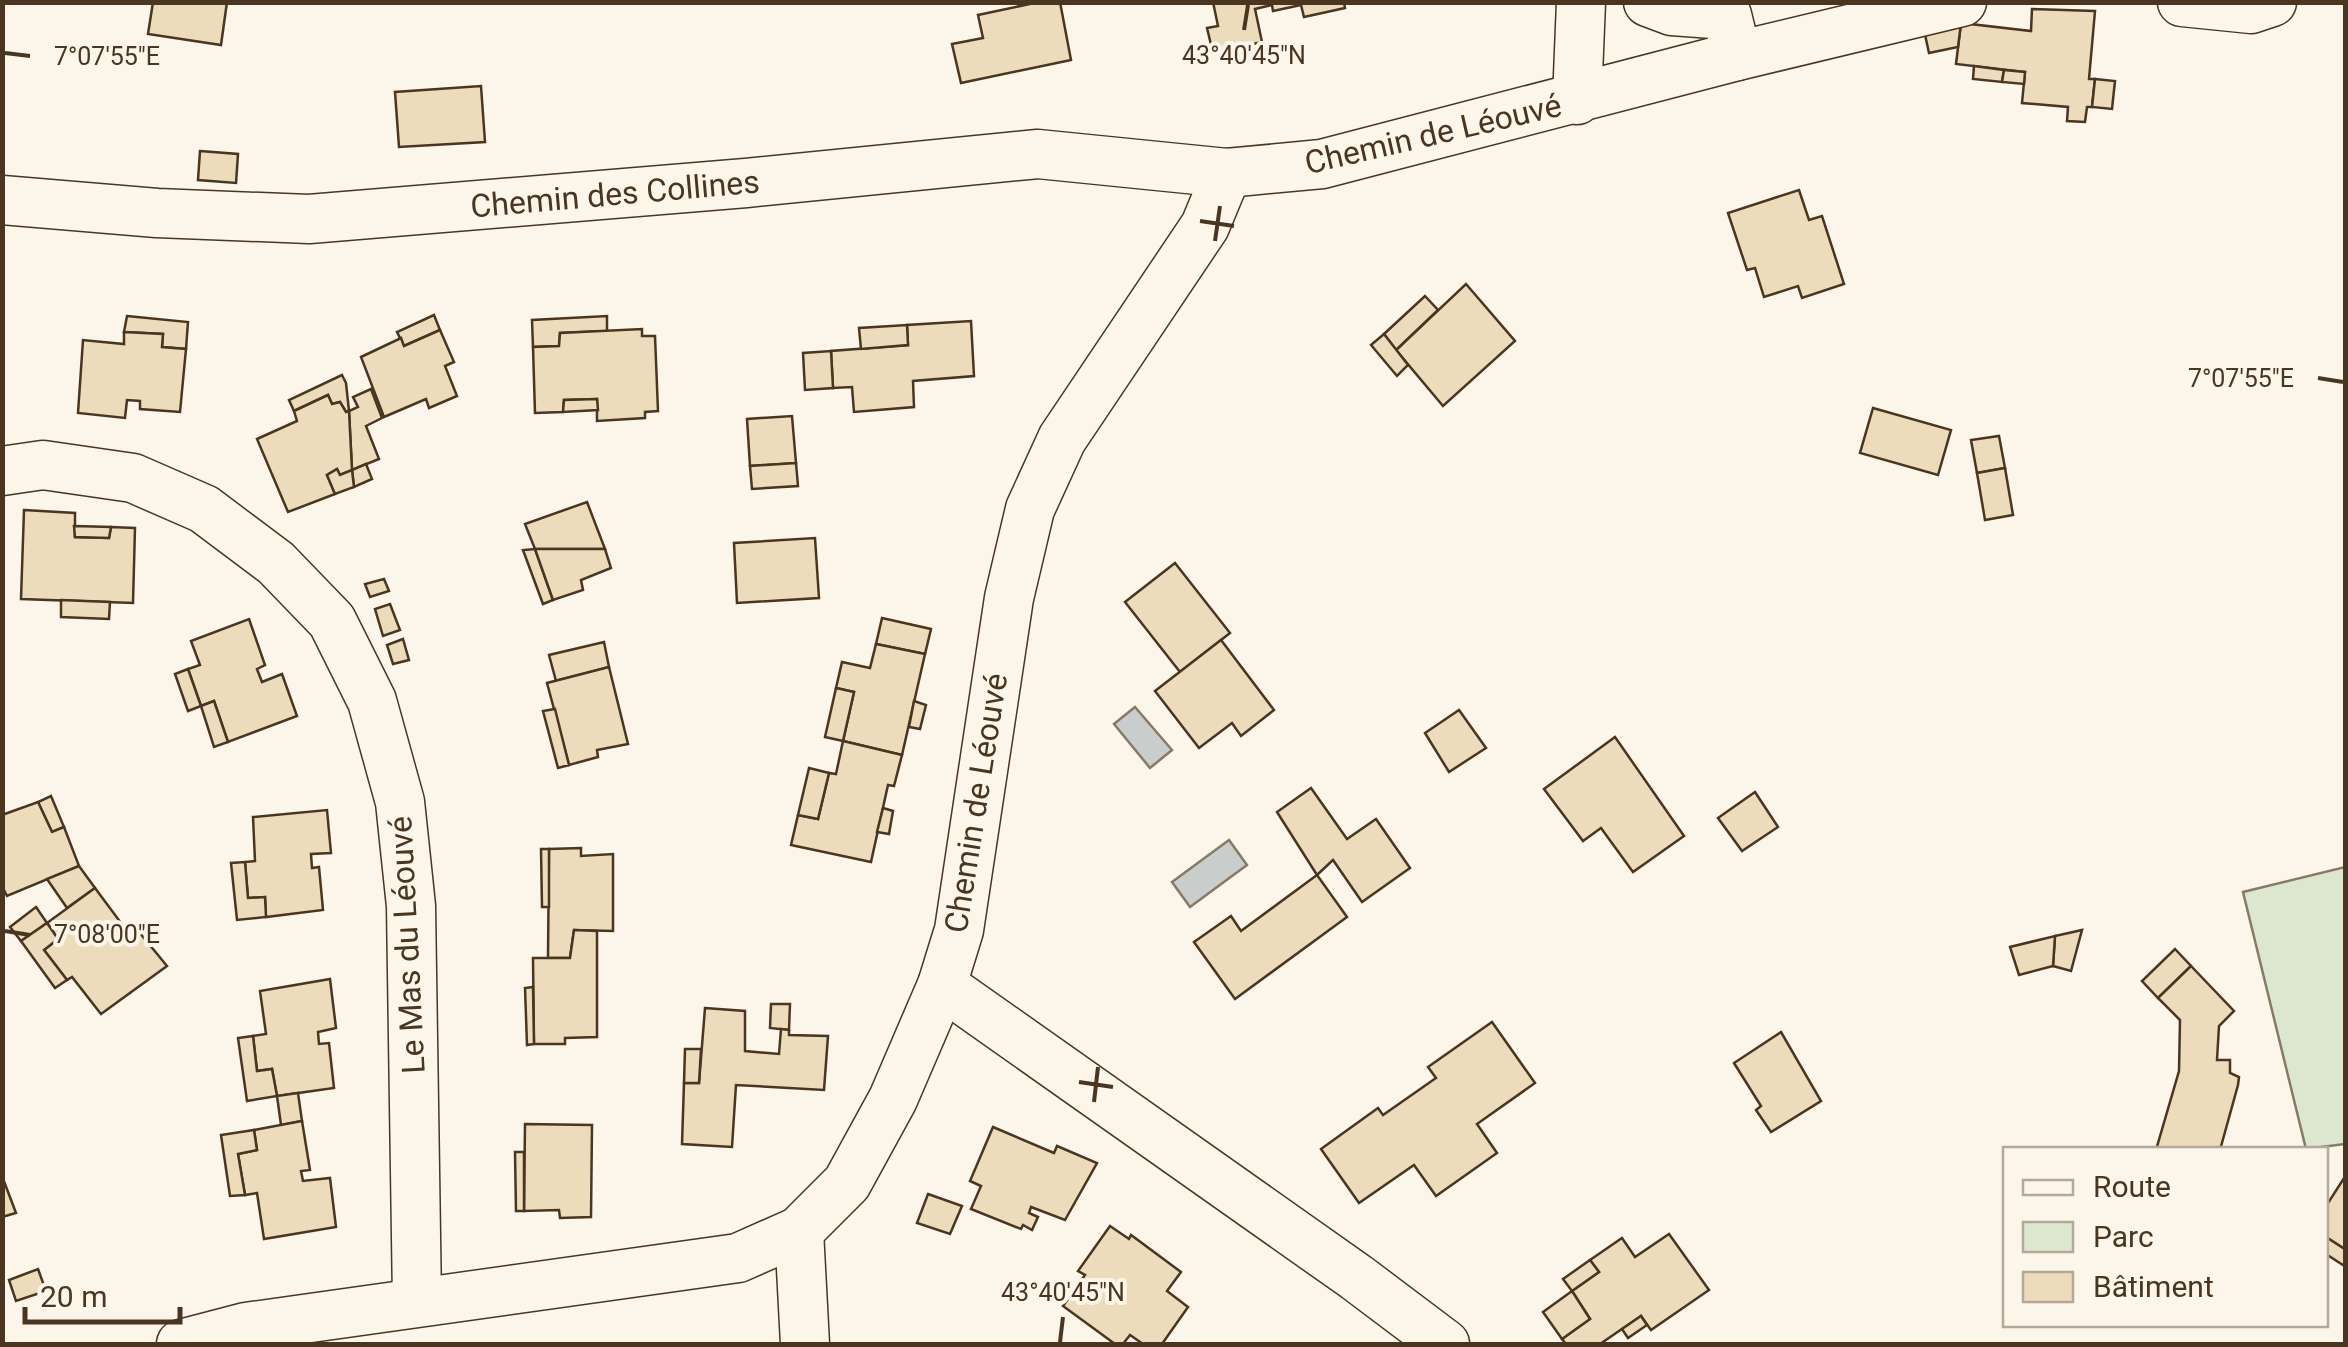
<svg xmlns="http://www.w3.org/2000/svg" width="2348" height="1347" viewBox="0 0 2348 1347" font-family="Roboto,sans-serif">
	<style>
		.green { fill: #dce7d0; stroke: #887966; stroke-width: 2.5 }
		.water { fill: #c9cecd; stroke: #887966; stroke-width: 2.5 }
		.building { fill: #ecdcbc; stroke: #4a3520; stroke-width: 2.5 }
		.lines { fill: none; stroke-linecap: round; stroke-linejoin: round }
		.street-casing { stroke: #4a3520; stroke-width: 51 }
		.street { stroke: #fbf6e9; stroke-width: 48 }
		.ticks { fill: none; stroke: #4a3520; stroke-width: 4 }
		.labels { text-anchor: middle; dominant-baseline: central; stroke-width: 8; stroke-linejoin: round; paint-order: stroke }
		.street-label { font-size: 32px; fill: #4a3520; stroke: #fbf6e9 }
		.ticks-label { font-size: 25px; text-anchor: middle; fill: #4a3520; stroke: #fbf6e9; stroke-width: 8; stroke-linejoin: round; paint-order: stroke }
	</style>
	<rect width="100%" height="100%" fill="#fbf6e9"/>
	<path class="green" d="M 2345,867 L 2345,1144 L 2306,1149 L 2243,892 Z"/>
	<g class="water">
		<path d="M 1135,707 L 1172,750 L 1150,768 L 1114,724 Z"/>
		<path d="M 1229,840 L 1247,865 L 1190,907 L 1172,882 Z"/>
	</g>
	<g class="building">
		<path d="M 153,2 L 227,2 L 221,45 L 148,34 Z"/>
		<path d="M 1039,2 L 1060,2 L 1071,60 L 961,83 L 952,44 L 983,38 L 978,15 Z"/>
		<path d="M 1213,2 L 1344,2 L 1345,8 L 1304,17 L 1301,5 L 1273,11 L 1272,5 L 1255,9 L 1262,42 L 1213,53 L 1207,28 L 1218,26 Z"/>
		<path d="M 2032,9 L 2095,11 L 2089,79 L 2095,79 L 2092,107 L 2087,107 L 2085,122 L 2067,121 L 2068,107 L 2022,103 L 2025,72 L 1956,64 L 1961,23 L 2031,31 Z"/>
		<path d="M 1961,23 L 1958,47 L 1929,53 L 1924,30 Z"/>
		<path d="M 1974,66 L 2004,70 L 2002,82 L 1973,79 Z"/>
		<path d="M 2004,70 L 2025,72 L 2024,84 L 2002,82 Z"/>
		<path d="M 2095,79 L 2115,81 L 2112,109 L 2092,107 Z"/>
		<path d="M 481,86 L 485,142 L 399,147 L 395,92 Z"/>
		<path d="M 200,151 L 238,154 L 236,183 L 198,180 Z"/>
		<path d="M 1799,190 L 1809,220 L 1822,216 L 1844,284 L 1802,298 L 1798,286 L 1764,297 L 1755,268 L 1747,270 L 1728,213 Z"/>
		<path d="M 1466,284 L 1515,341 L 1443,406 L 1396,350 Z"/>
		<path d="M 1425,296 L 1438,310 L 1396,350 L 1384,334 Z"/>
		<path d="M 434,315 L 440,330 L 404,346 L 397,332 Z"/>
		<path d="M 127,316 L 188,322 L 186,349 L 162,347 L 163,334 L 124,332 Z"/>
		<path d="M 607,316 L 607,331 L 560,333 L 559,346 L 533,347 L 532,320 Z"/>
		<path d="M 971,321 L 974,376 L 913,381 L 914,407 L 854,412 L 852,387 L 833,388 L 831,351 L 908,345 L 907,325 Z"/>
		<path d="M 907,325 L 908,345 L 861,349 L 859,328 Z"/>
		<path d="M 642,329 L 642,336 L 655,336 L 658,411 L 645,412 L 645,418 L 597,421 L 597,399 L 564,400 L 563,412 L 535,413 L 533,347 L 559,346 L 560,333 Z"/>
		<path d="M 440,330 L 454,362 L 445,366 L 457,396 L 429,408 L 426,399 L 384,417 L 361,357 L 401,338 L 404,346 Z"/>
		<path d="M 124,332 L 163,334 L 162,347 L 186,349 L 180,412 L 140,409 L 140,401 L 127,400 L 125,418 L 78,413 L 83,340 L 124,344 Z"/>
		<path d="M 1384,334 L 1408,365 L 1397,376 L 1371,345 Z"/>
		<path d="M 831,351 L 833,388 L 805,390 L 803,353 Z"/>
		<path d="M 342,375 L 346,383 L 349,411 L 346,412 L 340,402 L 332,404 L 328,395 L 294,411 L 289,400 Z"/>
		<path d="M 371,389 L 382,418 L 366,426 L 379,459 L 352,470 L 349,411 L 358,407 L 353,397 Z"/>
		<path d="M 328,395 L 332,404 L 340,402 L 346,412 L 349,411 L 352,470 L 340,475 L 337,469 L 327,475 L 335,494 L 288,512 L 257,439 L 297,421 L 294,411 Z"/>
		<path d="M 597,399 L 598,410 L 563,412 L 564,400 Z"/>
		<path d="M 1873,408 L 1951,430 L 1938,475 L 1860,453 Z"/>
		<path d="M 792,416 L 796,463 L 750,466 L 747,419 Z"/>
		<path d="M 1999,436 L 2005,468 L 1977,473 L 1971,440 Z"/>
		<path d="M 796,463 L 798,486 L 752,489 L 750,466 Z"/>
		<path d="M 366,464 L 372,479 L 354,487 L 352,470 Z"/>
		<path d="M 2005,468 L 2013,515 L 1985,520 L 1977,473 Z"/>
		<path d="M 337,469 L 340,475 L 352,470 L 354,487 L 335,494 L 327,475 Z"/>
		<path d="M 587,502 L 605,549 L 535,549 L 525,524 Z"/>
		<path d="M 24,510 L 75,513 L 75,537 L 109,538 L 111,527 L 135,528 L 133,603 L 21,599 Z"/>
		<path d="M 74,526 L 111,527 L 109,538 L 75,537 Z"/>
		<path d="M 815,538 L 819,598 L 737,603 L 734,543 Z"/>
		<path d="M 535,549 L 553,600 L 543,604 L 523,550 Z"/>
		<path d="M 535,549 L 605,549 L 611,568 L 581,580 L 583,590 L 553,600 Z"/>
		<path d="M 1175,563 L 1230,633 L 1180,672 L 1125,602 Z"/>
		<path d="M 384,579 L 389,591 L 370,597 L 365,584 Z"/>
		<path d="M 61,600 L 110,602 L 109,619 L 61,617 Z"/>
		<path d="M 390,604 L 400,630 L 383,636 L 375,609 Z"/>
		<path d="M 882,618 L 931,629 L 925,654 L 876,644 Z"/>
		<path d="M 249,619 L 265,665 L 257,669 L 262,682 L 282,674 L 297,716 L 228,742 L 214,701 L 201,706 L 188,669 L 200,665 L 191,641 Z"/>
		<path d="M 403,639 L 409,660 L 393,664 L 387,645 Z"/>
		<path d="M 1221,640 L 1274,710 L 1241,736 L 1232,723 L 1199,748 L 1155,691 Z"/>
		<path d="M 604,642 L 609,667 L 556,681 L 549,655 Z"/>
		<path d="M 876,644 L 925,654 L 902,755 L 843,741 L 854,692 L 836,688 L 842,662 L 870,668 Z"/>
		<path d="M 609,667 L 628,744 L 597,750 L 598,757 L 569,765 L 547,683 Z"/>
		<path d="M 188,669 L 201,706 L 188,711 L 175,674 Z"/>
		<path d="M 836,688 L 854,692 L 843,741 L 825,737 Z"/>
		<path d="M 214,701 L 228,742 L 214,747 L 201,706 Z"/>
		<path d="M 914,701 L 926,705 L 920,729 L 909,727 Z"/>
		<path d="M 555,709 L 569,765 L 558,768 L 543,711 Z"/>
		<path d="M 1459,710 L 1486,748 L 1449,772 L 1425,733 Z"/>
		<path d="M 1615,737 L 1684,836 L 1633,872 L 1601,828 L 1583,841 L 1544,789 Z"/>
		<path d="M 843,741 L 902,755 L 894,786 L 888,785 L 871,862 L 791,845 L 798,815 L 818,819 L 829,773 L 836,774 Z"/>
		<path d="M 809,768 L 829,773 L 818,819 L 798,815 Z"/>
		<path d="M 1311,788 L 1347,839 L 1376,819 L 1410,868 L 1362,902 L 1333,860 L 1317,875 L 1277,812 Z"/>
		<path d="M 1755,792 L 1778,827 L 1742,851 L 1718,818 Z"/>
		<path d="M 51,796 L 64,827 L 52,832 L 38,802 Z"/>
		<path d="M 38,802 L 52,832 L 64,827 L 79,866 L 7,896 L 2,886 L 2,815 Z"/>
		<path d="M 883,808 L 893,811 L 889,834 L 877,832 Z"/>
		<path d="M 327,810 L 331,853 L 311,854 L 312,868 L 319,867 L 323,910 L 266,917 L 265,897 L 248,898 L 245,862 L 255,861 L 253,817 Z"/>
		<path d="M 581,848 L 581,856 L 613,854 L 613,931 L 574,930 L 570,958 L 548,958 L 549,849 Z"/>
		<path d="M 541,849 L 549,849 L 549,907 L 542,907 Z"/>
		<path d="M 245,862 L 248,898 L 265,897 L 266,917 L 237,920 L 231,863 Z"/>
		<path d="M 79,866 L 95,888 L 67,908 L 47,879 Z"/>
		<path d="M 1317,875 L 1347,917 L 1235,999 L 1194,942 L 1231,916 L 1241,931 Z"/>
		<path d="M 95,888 L 124,927 L 117,933 L 123,943 L 139,932 L 167,966 L 101,1014 L 72,977 L 67,980 L 44,950 L 58,939 L 47,923 Z"/>
		<path d="M 36,907 L 47,923 L 21,941 L 10,927 Z"/>
		<path d="M 47,923 L 58,939 L 44,950 L 67,980 L 55,988 L 21,941 Z"/>
		<path d="M 574,930 L 597,931 L 597,1037 L 565,1038 L 565,1044 L 534,1044 L 533,958 L 570,958 Z"/>
		<path d="M 2082,930 L 2071,971 L 2053,966 L 2055,936 Z"/>
		<path d="M 2055,936 L 2053,966 L 2019,975 L 2010,947 Z"/>
		<path d="M 2175,949 L 2191,966 L 2158,998 L 2142,981 Z"/>
		<path d="M 2191,966 L 2234,1011 L 2219,1026 L 2217,1060 L 2230,1060 L 2230,1073 L 2239,1077 L 2238,1085 L 2220,1150 L 2156,1150 L 2179,1071 L 2180,1020 L 2158,998 Z"/>
		<path d="M 330,979 L 336,1028 L 318,1032 L 319,1044 L 329,1043 L 334,1088 L 277,1096 L 272,1069 L 257,1071 L 253,1036 L 266,1034 L 260,991 Z"/>
		<path d="M 533,987 L 534,1044 L 527,1045 L 525,988 Z"/>
		<path d="M 771,1004 L 790,1004 L 789,1030 L 770,1028 Z"/>
		<path d="M 705,1008 L 745,1011 L 745,1051 L 779,1054 L 781,1029 L 789,1030 L 789,1035 L 828,1036 L 824,1090 L 736,1085 L 732,1147 L 682,1144 L 684,1083 L 699,1083 Z"/>
		<path d="M 1492,1022 L 1535,1083 L 1477,1124 L 1497,1153 L 1436,1196 L 1414,1165 L 1359,1203 L 1321,1149 L 1378,1108 L 1383,1115 L 1436,1078 L 1428,1067 Z"/>
		<path d="M 1781,1032 L 1821,1101 L 1771,1132 L 1756,1110 L 1761,1106 L 1734,1063 Z"/>
		<path d="M 253,1036 L 257,1071 L 272,1069 L 277,1096 L 247,1101 L 238,1038 Z"/>
		<path d="M 685,1049 L 701,1049 L 699,1083 L 684,1083 Z"/>
		<path d="M 298,1093 L 302,1121 L 281,1125 L 277,1096 Z"/>
		<path d="M 302,1121 L 310,1170 L 301,1171 L 303,1181 L 330,1178 L 336,1227 L 264,1239 L 257,1193 L 245,1195 L 238,1154 L 257,1150 L 254,1130 Z"/>
		<path d="M 525,1124 L 592,1125 L 591,1217 L 560,1218 L 559,1210 L 524,1211 Z"/>
		<path d="M 993,1127 L 1054,1153 L 1057,1146 L 1097,1163 L 1065,1220 L 1031,1207 L 1029,1213 L 1038,1217 L 1032,1230 L 1023,1225 L 1021,1229 L 971,1209 L 981,1186 L 970,1181 Z"/>
		<path d="M 254,1130 L 257,1150 L 238,1154 L 245,1195 L 230,1196 L 221,1135 Z"/>
		<path d="M 515,1152 L 524,1152 L 524,1211 L 516,1211 Z"/>
		<path d="M 2346,1175 L 2346,1250 L 2326,1237 L 2326,1206 Z"/>
		<path d="M 2,1176 L 16,1213 L 2,1217 Z"/>
		<path d="M 928,1194 L 962,1206 L 950,1234 L 917,1223 Z"/>
		<path d="M 1110,1226 L 1129,1239 L 1131,1235 L 1181,1272 L 1167,1291 L 1188,1307 L 1162,1344 L 1143,1344 L 1130,1335 L 1123,1344 L 1115,1344 L 1063,1306 L 1085,1275 L 1078,1271 Z"/>
		<path d="M 1669,1234 L 1709,1290 L 1651,1330 L 1641,1316 L 1600,1344 L 1566,1344 L 1562,1339 L 1590,1319 L 1572,1291 L 1599,1272 L 1590,1260 L 1622,1238 L 1635,1257 Z"/>
		<path d="M 2326,1237 L 2346,1250 L 2346,1267 L 2326,1254 Z"/>
		<path d="M 1590,1260 L 1599,1272 L 1572,1291 L 1563,1279 Z"/>
		<path d="M 38,1269 L 46,1291 L 16,1301 L 9,1280 Z"/>
		<path d="M 1572,1291 L 1590,1319 L 1562,1339 L 1543,1312 Z"/>
		<path d="M 1641,1316 L 1647,1325 L 1628,1338 L 1622,1329 Z"/>
	</g>
	<g class="lines">
		<g class="street-casing">
			<g id="street">
				<path d="M 1648,2 L 1672,11 L 1727,15 L 1737,56"/>
				<path d="M 2182,2 L 2251,9 L 2272,2"/>
				<path d="M 1577,100 L 1581,2"/>
				<path d="M 2,200 L 157,213 L 309,219 L 746,183 L 1038,154 L 1227,173 L 1322,164 L 1737,56 L 1962,2"/>
				<path d="M 2,471 L 43,465 L 133,478 L 204,509 L 276,563 L 332,621 L 372,701 L 400,802 L 411,906 L 417,1302"/>
				<path d="M 942,985 L 1356,1277 L 1445,1344"/>
				<path d="M 799,1231 L 805,1344"/>
				<path d="M 181,1344 L 246,1327 L 738,1258 L 799,1231 L 847,1183 L 893,1099 L 942,985 L 959,930 L 1009,598 L 1030,509 L 1062,439 L 1205,226 L 1227,173"/>
			</g>
		</g>
		<use href="#street" class="street"/>
	</g>
	<path class="ticks" d="M 1244,30 L 1248,5M 5,53 L 30,56M 1200,221 L 1234,226M 1215,241 L 1220,206M 2318,378 L 2343,382M 5,931 L 30,935M 1079,1082 L 1113,1087M 1094,1102 L 1098,1067M 1060,1342 L 1063,1317"/>
	<g class="labels">
		<g class="street-label">
			<text transform="translate(1433 134) rotate(-13)">Chemin de Léouvé</text>
			<text transform="translate(615 194) rotate(-5)">Chemin des Collines</text>
			<text transform="translate(976 803) rotate(-81)">Chemin de Léouvé</text>
			<text transform="translate(407 945) rotate(-93)">Le Mas du Léouvé</text>
		</g>
	</g>
	<g class="ticks-label">
		<text x="1244" y="64">43°40'45"N</text>
		<text x="107" y="65">7°07'55"E</text>
		<text x="2241" y="387">7°07'55"E</text>
		<text x="107" y="943">7°08'00"E</text>
		<text x="1063" y="1301">43°40'45"N</text>
	</g>
	<rect width="2348" height="1347" fill="none" stroke="#4a3520" stroke-width="10"/>
	<rect x="2003" y="1147" width="325" height="180" fill="#fbf6e9" stroke="#b4a999" stroke-width="2.5"/>
	<rect x="2023" y="1180" width="50" height="15" fill="#fbf6e9" stroke="#b4a999" stroke-width="2.5"/>
	<text x="2093" y="1197" font-size="30" fill="#4a3520">Route</text>
	<rect x="2023" y="1222" width="50" height="30" fill="#dce7d0" stroke="#b4a999" stroke-width="2.5"/>
	<text x="2093" y="1247" font-size="30" fill="#4a3520">Parc</text>
	<rect x="2023" y="1272" width="50" height="30" fill="#ecdcbc" stroke="#b4a999" stroke-width="2.5"/>
	<text x="2093" y="1297" font-size="30" fill="#4a3520">Bâtiment</text>
	<path d="M25 1307v15h155v-15" fill="none" stroke="#4a3520" stroke-width="5"/>
	<text x="40" y="1307" font-size="30" fill="#4a3520" stroke="#fbf6e9" stroke-width="8" paint-order="stroke">20 m</text>
</svg>
